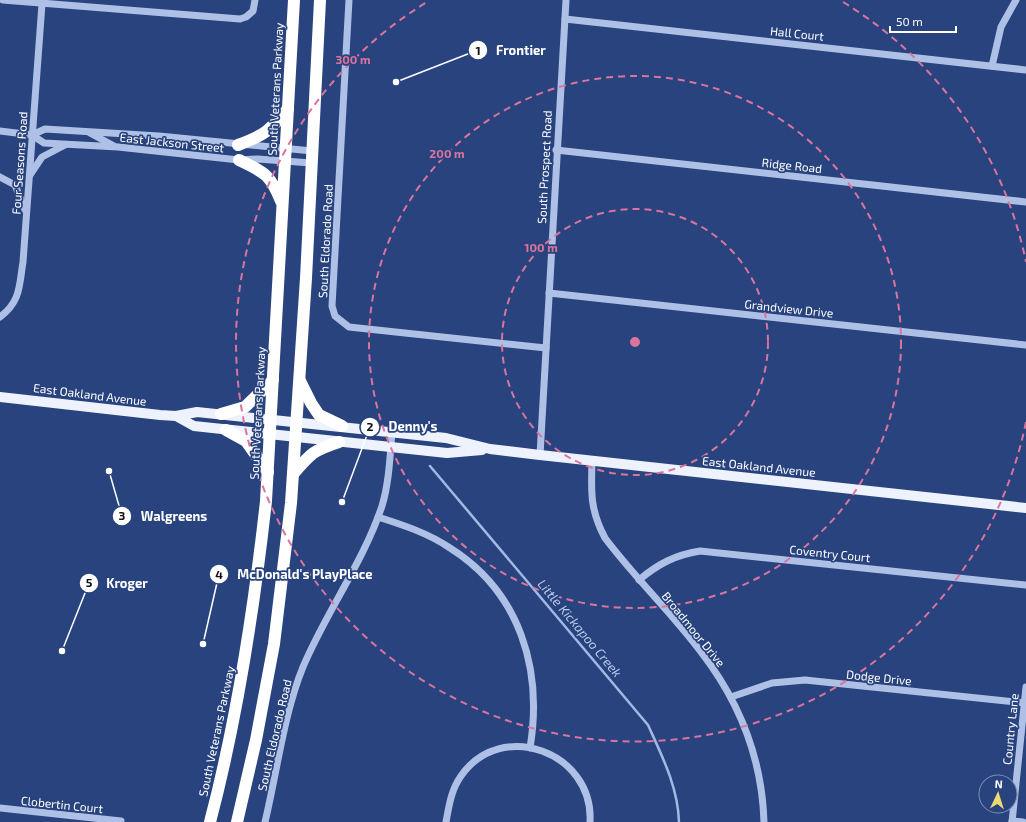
<svg xmlns="http://www.w3.org/2000/svg" width="1026" height="822" viewBox="0 0 1026 822" font-family="'Exo 2',sans-serif">
	<style>
		.lines { fill: none; stroke-linecap: round; stroke-linejoin: round }
		.stream { stroke: #a2b9e5; stroke-width: 2.5 }
		.minor { stroke: #aec0e5; stroke-width: 7 }
		.major { stroke: #eef2fd; stroke-width: 10 }
		.highway { stroke: #fff; stroke-width: 12 }
		.ring { fill: none; stroke: #da749d; stroke-width: 2; stroke-dasharray: 7 5 }
		.labels { text-anchor: middle; dominant-baseline: central; stroke-width: 3.5; stroke-linejoin: round; paint-order: stroke }
		.street-label { font-size: 12px; fill: #fff; stroke: #28437e }
		.water-label { font-size: 13px; font-style: italic; fill: #b9caec; stroke: #28437e }
		.centre { fill: #da749d; stroke: #28437e; stroke-width: 2 }
		.ring-label { font-size: 12px; text-anchor: middle; font-weight: bold; fill: #da749d; stroke: #28437e; stroke-width: 3.5; stroke-linejoin: round; paint-order: stroke }
		.leader { fill: none; stroke: #fff; stroke-width: 1.5 }
		.callout-dot { fill: #fff; stroke: #28437e; stroke-width: 1.5 }
		.mark-label { font-size: 12px; text-anchor: middle; font-weight: bold; fill: #111 }
		.callout-label { font-size: 13px; text-anchor: middle; font-weight: bold; fill: #fff; stroke: #28437e; stroke-width: 3.5; stroke-linejoin: round; paint-order: stroke }
	</style>
	<rect width="100%" height="100%" fill="#28437e"/>
	<g class="lines">
		<path class="stream" d="M 430,466 L 648,725 C 662,756 678,787 679,822"/>
		<g class="minor">
			<path d="M 3,0 L 240,19 L 246,17 L 253,11 L 255,0"/>
			<path d="M 349,0 L 332,306 L 335,316 L 349,327 L 546,348"/>
			<path d="M 565,19 L 1026,70"/>
			<path d="M 992,66 L 1001,27 L 1016,0"/>
			<path d="M 0,131 L 32,135 L 44,143 L 118,147 L 239,160 L 258,159 L 311,163"/>
			<path d="M 90,133 L 114,146"/>
			<path d="M 32,135 L 45,129 L 159,136 L 312,151"/>
			<path d="M 556,150 L 1026,202"/>
			<path d="M 30,175 L 42,157 L 65,145"/>
			<path d="M 0,177 L 15,185 L 25,210"/>
			<path d="M 549,293 L 1026,345"/>
			<path d="M 0,317 C 21,301 19,286 23,262 L 42,4"/>
			<path d="M 540,455 L 566,0"/>
			<path d="M 592,461 C 591,492 590,510 605,538 C 635,578 671,612 701,652 C 739,701 762,759 764,822"/>
			<path d="M 378,517 C 403,525 428,533 450,548 C 520,592 543,669 530,748"/>
			<path d="M 639,580 C 658,564 675,555 700,551 L 1026,585"/>
			<path d="M 731,697 L 772,683 L 805,680 L 1026,703"/>
			<path d="M 0,808 L 121,821"/>
			<path d="M 1012,821 L 1023,822"/>
			<path d="M 265,822 C 277,772 284,713 303,667 C 326,612 363,563 382,506 C 389,483 390,457 392,432"/>
			<path d="M 446,822 C 449,806 451,790 461,776 C 501,718 594,752 590,822"/>
			<path d="M 1012,822 L 1026,687"/>
		</g>
		<g class="major">
			<path d="M 0,397 L 160,415 L 176,416 L 197,412 L 446,438 L 490,449 L 540,455 L 1026,508"/>
			<path d="M 176,416 L 194,426 L 447,453 L 482,450"/>
		</g>
		<g class="highway">
			<path d="M 238,145 C 265,135 269,131 288,109"/>
			<path d="M 239,160 C 264,172 270,174 281,201"/>
			<path d="M 300,381 L 311,403 L 319,415 L 342,426"/>
			<path d="M 221,414 L 245,407 L 273,380"/>
			<path d="M 226,430 L 246,441 L 268,472"/>
			<path d="M 293,474 C 311,453 314,450 339,442"/>
			<path d="M 210,822 C 238,716 254,609 266,501 L 294,0"/>
			<path d="M 237,822 L 256,740 L 274,644 L 291,503 L 306,278 L 320,0"/>
		</g>
	</g>
	<g class="ring">
		<circle cx="635" cy="342" r="133"/>
		<circle cx="635" cy="342" r="266"/>
		<path d="M1026 422A399 399 0 1 1 427 2M843 2A399 399 0 0 1 1026 262"/>
	</g>
	<g class="labels">
		<g class="street-label">
			<text transform="translate(797 33) rotate(6)">Hall Court</text>
			<text transform="translate(275 89) rotate(-87)">South Veterans Parkway</text>
			<text transform="translate(172 142) rotate(6)">East Jackson Street</text>
			<text transform="translate(19 163) rotate(-86)">Four Seasons Road</text>
			<text transform="translate(792 165) rotate(6)">Ridge Road</text>
			<text transform="translate(544 167) rotate(-87)">South Prospect Road</text>
			<text transform="translate(325 241) rotate(-87)">South Eldorado Road</text>
			<text transform="translate(789 308) rotate(6)">Grandview Drive</text>
			<text transform="translate(90 394) rotate(7)">East Oakland Avenue</text>
			<text transform="translate(257 413) rotate(-87)">South Veterans Parkway</text>
			<text transform="translate(759 466) rotate(6)">East Oakland Avenue</text>
			<text transform="translate(830 553) rotate(6)">Coventry Court</text>
			<text transform="translate(694 629) rotate(51)">Broadmoor Drive</text>
			<text transform="translate(879 677) rotate(6)">Dodge Drive</text>
			<text transform="translate(1010 729) rotate(-84)">Country Lane</text>
			<text transform="translate(216 731) rotate(-78)">South Veterans Parkway</text>
			<text transform="translate(274 735) rotate(-77)">South Eldorado Road</text>
			<text transform="translate(62 804) rotate(6)">Clobertin Court</text>
		</g>
		<g class="water-label">
			<text transform="translate(580 628) rotate(50)">Little Kickapoo Creek</text>
		</g>
	</g>
	<circle cx="635" cy="342" r="6" class="centre"/>
	<g class="ring-label">
		<text x="353" y="64">300 m</text>
		<text x="447" y="158">200 m</text>
		<text x="541" y="252">100 m</text>
	</g>
	<path class="leader" d="M396 82L478 50M342 502L370 427M109 471L122 516M203 644L219 574M62 651L89 583"/>
	<g class="callout-dot">
		<circle cx="396" cy="82" r="4"/>
		<circle cx="342" cy="502" r="4"/>
		<circle cx="109" cy="471" r="4"/>
		<circle cx="203" cy="644" r="4"/>
		<circle cx="62" cy="651" r="4"/>
		<circle cx="478" cy="50" r="10"/>
		<circle cx="370" cy="427" r="10"/>
		<circle cx="122" cy="516" r="10"/>
		<circle cx="219" cy="574" r="10"/>
		<circle cx="89" cy="583" r="10"/>
	</g>
	<g class="mark-label">
		<text x="478" y="55">1</text>
		<text x="370" y="431">2</text>
		<text x="122" y="520">3</text>
		<text x="219" y="579">4</text>
		<text x="89" y="587">5</text>
	</g>
	<g class="callout-label">
		<text x="521" y="55">Frontier</text>
		<text x="413" y="431">Denny's</text>
		<text x="174" y="521">Walgreens</text>
		<text x="305" y="579">McDonald's PlayPlace</text>
		<text x="127" y="588">Kroger</text>
	</g>
	<g transform="translate(998 794) rotate(4)"><circle r="19" fill="#28437e" stroke="#7e8eb2"/>
	<path d="M0-3L7 15L0 10L-7 15Z" fill="#ecd874"/>
	<text y="-6" font-size="11" font-weight="bold" text-anchor="middle" fill="#ffffff">N</text>
	</g>
	<path d="M890 26v6h66v-6" fill="none" stroke="#ffffff" stroke-width="2"/>
	<text x="896" y="26" font-size="12" fill="#ffffff" stroke="#28437e" stroke-width="3" paint-order="stroke">50 m</text>
</svg>
